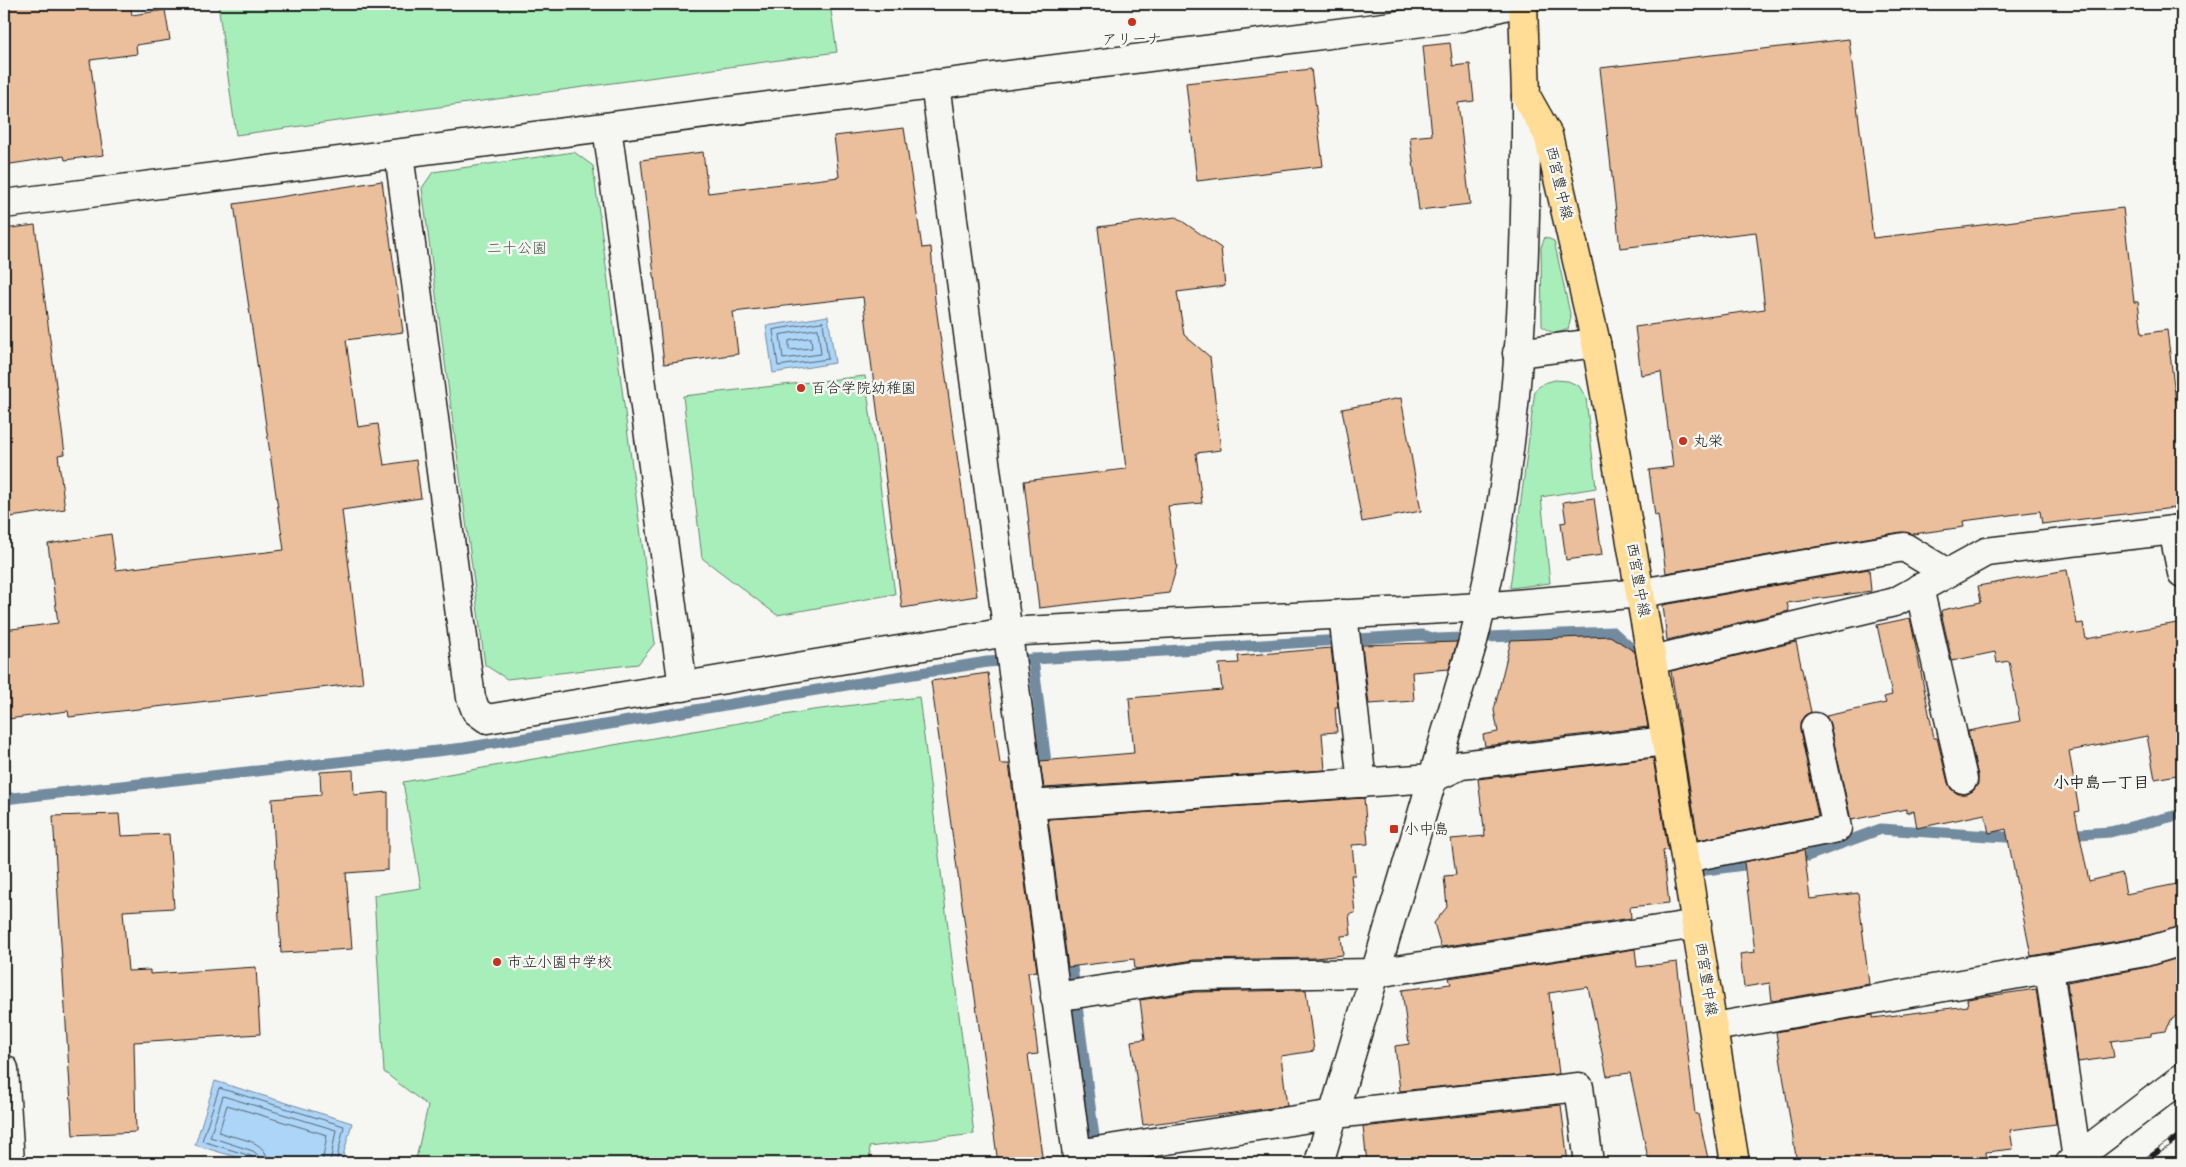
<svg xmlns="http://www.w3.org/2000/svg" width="2186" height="1167" viewBox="0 0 2186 1167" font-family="'Balsamiq Sans','Klee One',sans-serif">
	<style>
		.green { fill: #a8eeba; stroke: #62856b }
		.water { fill: #add5f7; stroke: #738b9f }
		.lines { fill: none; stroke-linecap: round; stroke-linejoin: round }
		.shore { stroke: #566674; stroke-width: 1 }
		.stream { stroke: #738b9f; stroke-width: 11 }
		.building { fill: #ebbf9b; stroke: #1c1c1c }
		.minor-casing { stroke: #1c1c1c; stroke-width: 31 }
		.major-casing { stroke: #1c1c1c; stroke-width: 31 }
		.minor { stroke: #f6f6f2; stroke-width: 28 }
		.major { stroke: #ffdd96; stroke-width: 28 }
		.rail-casing { stroke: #1c1c1c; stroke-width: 5.5 }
		.rail { stroke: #f6f6f2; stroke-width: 4; stroke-dasharray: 11; stroke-linecap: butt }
		.poi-dot { fill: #c8321e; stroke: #f6f6f2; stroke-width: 2 }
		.labels { text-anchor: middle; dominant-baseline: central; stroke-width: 5; stroke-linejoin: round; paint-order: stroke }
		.poi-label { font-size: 15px; fill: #1c1c1c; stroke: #f6f6f2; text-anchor: start }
		.street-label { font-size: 15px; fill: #1c1c1c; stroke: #f6f6f2 }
		.park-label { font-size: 15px; fill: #465b4b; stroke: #f6f6f2 }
		.neighbourhood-label { font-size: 16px; font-weight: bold; fill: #1c1c1c; stroke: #f6f6f2 }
	</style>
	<rect width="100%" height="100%" fill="#f6f6f2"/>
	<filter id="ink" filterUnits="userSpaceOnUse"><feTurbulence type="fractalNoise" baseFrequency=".02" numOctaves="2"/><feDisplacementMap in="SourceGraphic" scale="10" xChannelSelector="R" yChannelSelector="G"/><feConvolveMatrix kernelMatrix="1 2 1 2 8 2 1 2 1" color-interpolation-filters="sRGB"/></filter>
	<g filter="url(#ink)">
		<g class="green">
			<path d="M 218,4 L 830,4 L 837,52 L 236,135 Z"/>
			<path d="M 574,152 L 593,166 L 655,643 L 638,664 L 507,679 L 485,665 L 422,188 L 433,172 Z"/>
			<path d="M 1545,237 L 1554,241 L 1571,318 L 1568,329 C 1557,334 1551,334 1542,326 L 1541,247 Z"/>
			<path d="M 865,376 L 895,594 L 777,615 L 702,558 L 683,396 Z"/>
			<path d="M 1555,380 L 1568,381 L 1579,386 L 1586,398 L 1596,488 L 1541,497 L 1550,583 L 1510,588 L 1535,390 L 1544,383 Z"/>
			<path d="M 919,697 L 974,1134 L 869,1147 L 871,1163 L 415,1163 L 428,1106 L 384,1072 L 374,895 L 421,888 L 403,782 L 813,710 Z"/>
		</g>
		<g class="water">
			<path d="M 828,316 L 835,363 L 773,373 L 766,326 Z"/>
			<path d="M 215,1081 L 352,1123 L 341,1163 L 257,1163 L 195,1145 Z"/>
		</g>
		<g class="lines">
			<g class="shore">
				<path d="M 823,322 L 828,359 L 778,366 L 773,330 Z"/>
				<path d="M 818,329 L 821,354 L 783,359 L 780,335 Z"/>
				<path d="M 811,338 L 812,348 L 789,350 L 789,341 Z"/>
				<path d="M 254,1163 L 251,1156 L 202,1141 L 219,1088 L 344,1126 L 336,1163"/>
				<path d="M 261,1163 L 259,1156 L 253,1151 L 210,1137 L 223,1096 L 336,1130 L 330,1163"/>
				<path d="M 268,1163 C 267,1138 237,1140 219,1132 L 227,1105 L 327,1135 L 322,1163"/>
			</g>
			<g class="stream">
				<path d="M 1033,659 L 1055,834"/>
				<path d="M 1677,728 L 1694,813"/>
				<path d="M 4,799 L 464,748 L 987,662 L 1422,635 L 1437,639 L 1613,632 L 1648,664"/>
				<path d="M 2064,835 L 2110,832 L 2182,814"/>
				<path d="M 1702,853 L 1706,870 L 1759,863"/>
				<path d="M 1790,859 L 1807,856 L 1881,829 L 2021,838"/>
				<path d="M 1070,952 L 1096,1152"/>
			</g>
		</g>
		<g class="building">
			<path d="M 4,4 L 130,4 L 132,15 L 165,10 L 170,40 L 136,45 L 137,54 L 90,60 L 103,155 L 65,160 L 64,156 L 4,165 Z"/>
			<path d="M 1849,39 L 1873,238 L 2123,208 L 2134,302 L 2138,302 L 2142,334 L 2167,330 L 2180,434 L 2182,433 L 2182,507 L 2042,524 L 2040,511 L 1963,521 L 1964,527 L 1913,534 L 1901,532 L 1666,573 L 1658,515 L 1655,516 L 1649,470 L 1673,467 L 1661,372 L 1641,375 L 1635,327 L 1765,309 L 1756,232 L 1620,248 L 1600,68 Z"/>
			<path d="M 1450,43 L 1453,66 L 1470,64 L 1474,101 L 1458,103 L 1470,204 L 1419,210 L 1410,137 L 1432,135 L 1423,46 Z"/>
			<path d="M 1311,69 L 1323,166 L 1197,181 L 1186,83 Z"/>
			<path d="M 904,128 L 922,248 L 931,247 L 935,300 L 977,596 L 902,608 L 863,297 L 733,312 L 738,354 L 664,364 L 641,160 L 703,152 L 708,193 L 839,177 L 834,136 Z"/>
			<path d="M 382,181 L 403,332 L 346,340 L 358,427 L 378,424 L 384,465 L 416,460 L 421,498 L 342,510 L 363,683 L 69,717 L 68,711 L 8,719 L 4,687 L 4,630 L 58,623 L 48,544 L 111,534 L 116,570 L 284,550 L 234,204 Z"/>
			<path d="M 1176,217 L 1221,248 L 1225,286 L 1177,292 L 1184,335 L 1210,357 L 1221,450 L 1196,453 L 1202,503 L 1168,506 L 1177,566 L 1169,593 L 1039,608 L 1024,481 L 1126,469 L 1098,227 Z"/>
			<path d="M 35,225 L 65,454 L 58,455 L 65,509 L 4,518 L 4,229 Z"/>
			<path d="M 1401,398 L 1421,511 L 1362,522 L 1342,409 Z"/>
			<path d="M 1594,498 L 1602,555 L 1566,560 L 1561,523 L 1566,522 L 1563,502 Z"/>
			<path d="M 1869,569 L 1871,591 L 1787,603 L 1789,611 L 1667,640 L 1663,605 Z"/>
			<path d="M 2067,570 L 2077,624 L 2083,623 L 2086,639 L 2177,623 L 2182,648 L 2182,774 L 2155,779 L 2147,736 L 2069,751 L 2079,811 L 2075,812 L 2089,881 L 2122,873 L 2126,894 L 2182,883 L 2182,926 L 2141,937 L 2031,956 L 2006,829 L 1989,833 L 1985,814 L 1917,828 L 1914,811 L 1906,813 L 1906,809 L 1851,820 L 1830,724 L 1826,716 L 1886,703 L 1884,697 L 1892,695 L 1877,625 L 1910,618 L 1934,738 L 1937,738 L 1948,783 L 1951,789 L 1958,794 L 1966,794 L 1973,791 L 1978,784 L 1978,776 L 1968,731 L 2020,721 L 2009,661 L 1997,663 L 1995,652 L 1952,661 L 1941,612 L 1942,610 L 1981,602 L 1978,586 Z"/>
			<path d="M 1610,636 L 1635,652 L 1648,727 L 1485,746 L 1483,735 L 1498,732 L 1494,710 L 1511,640 Z"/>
			<path d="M 1457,642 L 1449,669 L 1412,672 L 1414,701 L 1369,704 L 1362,645 Z"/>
			<path d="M 1796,642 L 1811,712 L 1805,715 L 1800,722 L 1800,730 L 1818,816 L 1698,840 L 1671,671 Z"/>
			<path d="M 1331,648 L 1338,707 L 1335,707 L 1337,732 L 1322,733 L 1325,770 L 1044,788 L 1040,761 L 1134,753 L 1129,698 L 1222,690 L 1219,664 L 1239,663 L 1238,656 Z"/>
			<path d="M 988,673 L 1000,764 L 1009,764 L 1037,971 L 1028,972 L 1038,1054 L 1028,1055 L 1043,1163 L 998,1163 L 931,681 Z"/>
			<path d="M 1653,758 L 1668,850 L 1663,851 L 1669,903 L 1630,907 L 1631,918 L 1441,947 L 1434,923 L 1447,907 L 1444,876 L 1456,875 L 1451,839 L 1485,836 L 1478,779 Z"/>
			<path d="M 353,770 L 354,795 L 388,792 L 388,870 L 346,873 L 352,949 L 281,953 L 272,799 L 321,795 L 320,772 Z"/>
			<path d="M 1364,798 L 1368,844 L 1352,845 L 1355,875 L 1351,875 L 1355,913 L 1349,914 L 1351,935 L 1341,936 L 1343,955 L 1315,958 L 1194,960 L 1135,969 L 1134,959 L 1068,967 L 1048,819 Z"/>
			<path d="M 119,814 L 121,836 L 169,834 L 174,908 L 123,911 L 128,971 L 150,970 L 150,974 L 256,967 L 260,1034 L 134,1042 L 136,1132 L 73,1135 L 53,816 Z"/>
			<path d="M 1804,850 L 1810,899 L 1858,893 L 1869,984 L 1772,1001 L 1770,983 L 1744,987 L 1740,954 L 1755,952 L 1744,862 Z"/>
			<path d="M 1635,949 L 1637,967 L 1677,962 L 1695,1114 L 1698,1114 L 1709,1163 L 1649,1163 L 1630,1073 L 1607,1076 L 1588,987 L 1549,993 L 1559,1074 L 1400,1091 L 1395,1046 L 1409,1044 L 1402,990 L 1451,984 L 1449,978 Z"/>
			<path d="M 2182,957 L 2182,1014 L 2172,1018 L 2166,1031 L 2151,1033 L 2151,1036 L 2111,1041 L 2114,1057 L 2078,1062 L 2067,982 L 2148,967 Z"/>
			<path d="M 2036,989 L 2056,1124 L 2010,1130 L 2013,1149 L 1986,1152 L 1987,1163 L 1797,1163 L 1776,1032 L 1873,1015 L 1873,1018 L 1968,1006 L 1967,999 Z"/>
			<path d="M 1306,990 L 1314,1051 L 1281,1056 L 1287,1106 L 1143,1125 L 1131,1041 L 1145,1039 L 1140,1000 L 1195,992 Z"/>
			<path d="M 1561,1105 L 1568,1163 L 1521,1163 L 1521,1160 L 1488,1163 L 1367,1163 L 1363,1127 Z"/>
		</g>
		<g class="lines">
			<g class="minor-casing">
				<g id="minor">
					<path d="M 935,84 L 1078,1163"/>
					<path d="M 607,127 L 683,687"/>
					<path d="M 399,154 L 471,698 L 476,711 L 487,719 L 1007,632 L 1482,607 L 1641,593 L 1904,547 L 1947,573"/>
					<path d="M 4,204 L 1462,17 L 1512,4"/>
					<path d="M 1517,353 L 1596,343"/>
					<path d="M 2173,530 L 2182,573"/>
					<path d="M 1919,588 L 1963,779"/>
					<path d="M 1343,614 L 1362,783"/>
					<path d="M 1652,660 L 1895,602 L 1986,552 L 2182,529"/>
					<path d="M 1030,805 L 1433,778 L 1461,765 L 1666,741"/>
					<path d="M 1686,858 L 1837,828 L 1815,727"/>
					<path d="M 2049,969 L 2077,1159"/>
					<path d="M 1055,997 L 1194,976 L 1376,973 L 1697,924"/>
					<path d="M 1714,1027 L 2145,952 L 2182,941"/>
					<path d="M 4,1069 L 10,1163"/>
					<path d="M 1077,1154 L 1335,1114 L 1579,1087 L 1589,1163"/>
					<path d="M 1319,1163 L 1472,645 C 1519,471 1527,276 1526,96"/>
					<path d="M 2070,1163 L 2182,1078"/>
				</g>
			</g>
			<g class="major-casing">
				<path id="major" d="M 1523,4 L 1526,96 L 1548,135 L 1596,343 L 1666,741 L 1735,1163"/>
			</g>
			<use href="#minor" class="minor"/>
			<use href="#major" class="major"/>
			<g class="rail-casing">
				<g id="rail">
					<path d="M 2142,1163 L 2182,1134"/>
					<path d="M 2180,1163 L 2182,1162"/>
				</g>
			</g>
			<use href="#rail" class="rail"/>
		</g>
	</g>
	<g class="poi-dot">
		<circle cx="1132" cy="22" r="5"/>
		<circle cx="801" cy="388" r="5"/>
		<circle cx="1683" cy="441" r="5"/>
		<rect x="1389" y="824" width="10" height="10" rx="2.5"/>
		<circle cx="497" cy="962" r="5"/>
	</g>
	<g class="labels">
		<g class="poi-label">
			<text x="1132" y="39" text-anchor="middle">アリーナ</text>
			<text x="811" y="388">百合学院幼稚園</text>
			<text x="1693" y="441">丸栄</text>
			<text x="1404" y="829">小中島</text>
			<text x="507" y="962">市立小園中学校</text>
		</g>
		<g class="street-label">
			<text transform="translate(1559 183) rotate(77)">西宮豊中線</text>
			<text transform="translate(1638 580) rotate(80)">西宮豊中線</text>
			<text transform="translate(1706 979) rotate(81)">西宮豊中線</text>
		</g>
		<g class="park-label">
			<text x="517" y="248">二十公園</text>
		</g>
		<g class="neighbourhood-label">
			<text x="2101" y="783">小中島一丁目</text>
		</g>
	</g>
	<rect width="2186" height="1167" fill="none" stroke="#f6f6f2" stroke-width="20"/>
	<rect x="10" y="10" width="2166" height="1147" fill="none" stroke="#1c1c1c" stroke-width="2" filter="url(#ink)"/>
</svg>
